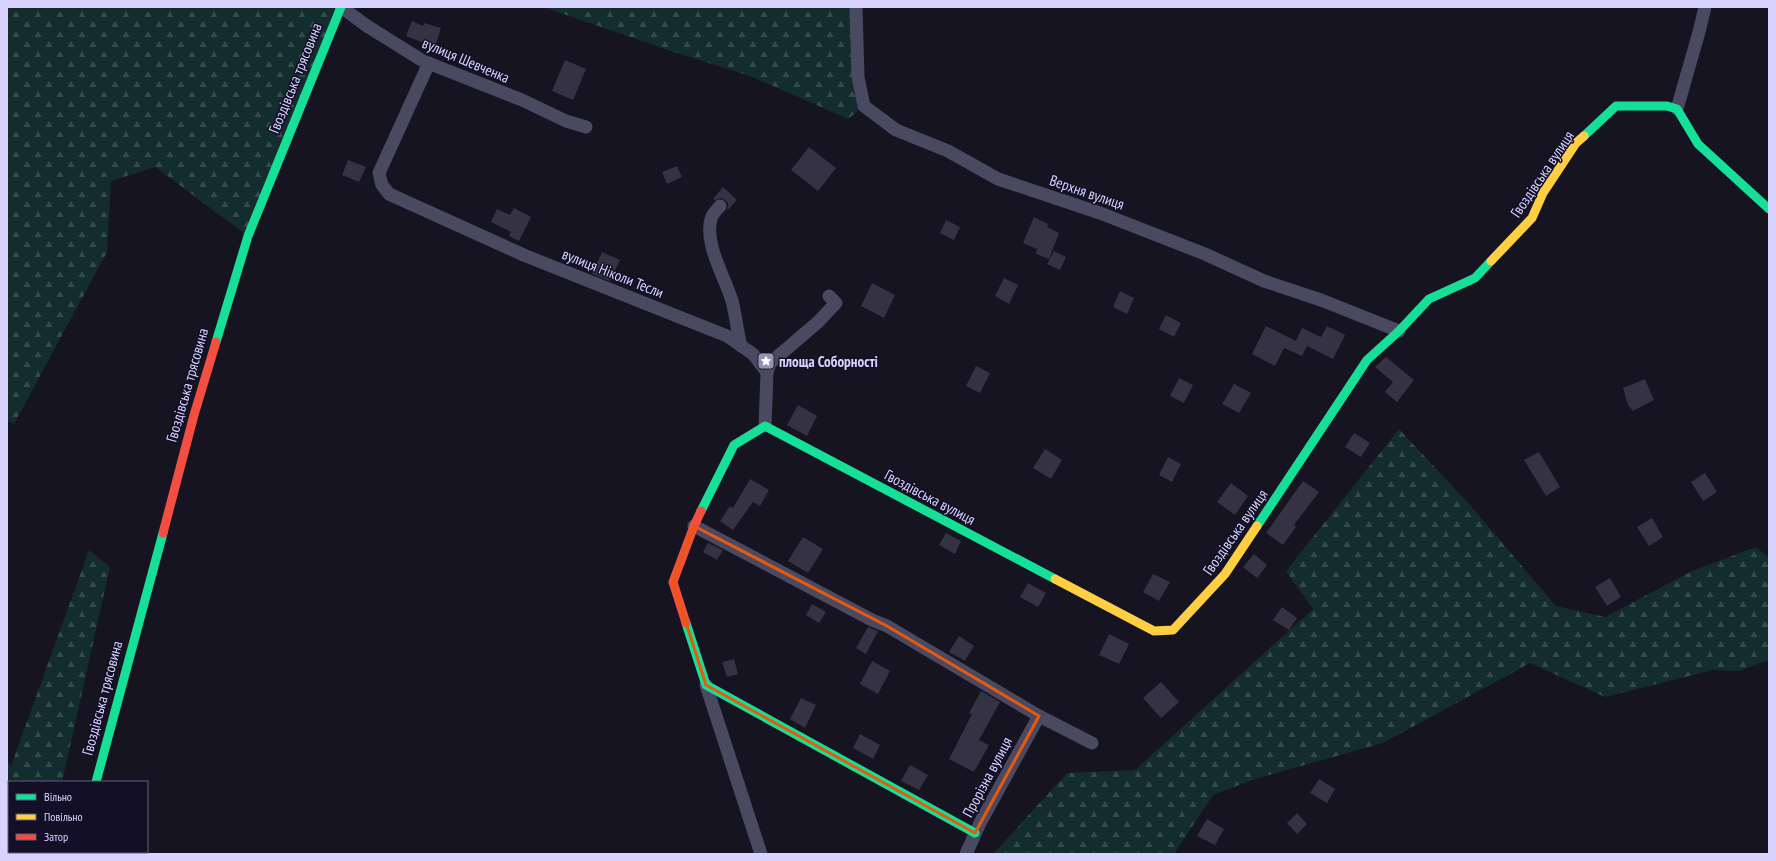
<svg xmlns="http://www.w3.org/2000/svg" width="1776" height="861" viewBox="0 0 1776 861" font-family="'PT Sans Narrow',sans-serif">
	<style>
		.forest { fill: url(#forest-firs) }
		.building { fill: #343243 }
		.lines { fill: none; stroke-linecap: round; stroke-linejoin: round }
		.street { stroke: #4a4962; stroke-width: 13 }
		.fast { stroke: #16e098; stroke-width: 9 }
		.slow { stroke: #ffcf43; stroke-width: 9 }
		.jam { stroke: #f24e42; stroke-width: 9 }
		.marked { fill: none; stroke: #e8590c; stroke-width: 3; stroke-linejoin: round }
		.labels { text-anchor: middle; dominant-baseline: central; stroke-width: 3; stroke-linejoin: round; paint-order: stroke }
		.street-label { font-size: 15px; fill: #d9d4ff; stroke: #130f26 }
		.poi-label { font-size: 15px; font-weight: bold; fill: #d9d4ff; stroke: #130f26; text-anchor: start }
	</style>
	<defs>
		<pattern id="forest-firs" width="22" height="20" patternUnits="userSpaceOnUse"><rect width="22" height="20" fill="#132c2d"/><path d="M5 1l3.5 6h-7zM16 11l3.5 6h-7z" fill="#354a4c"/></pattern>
	</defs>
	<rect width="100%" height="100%" fill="#161421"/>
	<g class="forest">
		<path d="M 7,7 L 341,7 L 248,236 L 155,167 L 111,181 L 107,252 L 14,424 L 7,420 Z"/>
		<path d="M 543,7 L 856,7 L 864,106 L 848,119 L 750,76 L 671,51 Z"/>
		<path d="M 1399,429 L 1470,505 L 1556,606 L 1605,617 L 1692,571 L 1756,547 L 1769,558 L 1769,660 L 1739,671 L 1713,670 L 1605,697 L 1530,663 L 1383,743 L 1255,779 L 1213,795 L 1174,854 L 993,854 L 1067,773 L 1135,770 L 1313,609 L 1286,571 Z"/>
		<path d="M 89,550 L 110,567 L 62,782 L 9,782 L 9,852 L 38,852 L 38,854 L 7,854 L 7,760 L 11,766 Z"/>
	</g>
	<g class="building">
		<path d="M 412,21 L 423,26 L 424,23 L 441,28 L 435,47 L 406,36 Z"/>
		<path d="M 565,60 L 586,69 L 573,100 L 552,91 Z"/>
		<path d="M 809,147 L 836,168 L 818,191 L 791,170 Z"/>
		<path d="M 348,160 L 366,167 L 359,182 L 342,175 Z"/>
		<path d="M 677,166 L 682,177 L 667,184 L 662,172 Z"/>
		<path d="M 723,187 L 737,200 L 727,211 L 728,203 L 725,200 L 721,198 L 715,200 L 713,199 Z"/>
		<path d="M 514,208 L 531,217 L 519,241 L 509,236 L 511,232 L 491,222 L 497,209 L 510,215 Z"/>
		<path d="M 1034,217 L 1048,224 L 1047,227 L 1059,233 L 1049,259 L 1036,254 L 1037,249 L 1023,243 Z"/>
		<path d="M 946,220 L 960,227 L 954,240 L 940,233 Z"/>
		<path d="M 1054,251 L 1066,257 L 1060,270 L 1047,264 Z"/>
		<path d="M 602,252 L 620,260 L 610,281 L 592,274 Z"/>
		<path d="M 1004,278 L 1018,285 L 1009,304 L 995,296 Z"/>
		<path d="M 872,283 L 895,295 L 884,318 L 861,306 Z"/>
		<path d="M 1120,291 L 1134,298 L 1127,314 L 1113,307 Z"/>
		<path d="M 1166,315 L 1181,323 L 1174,337 L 1159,329 Z"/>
		<path d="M 1266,326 L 1296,341 L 1302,328 L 1321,337 L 1327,326 L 1345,335 L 1333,359 L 1307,346 L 1302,356 L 1284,348 L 1275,366 L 1252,354 Z"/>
		<path d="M 1386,357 L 1414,380 L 1397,402 L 1385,392 L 1393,382 L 1375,367 Z"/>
		<path d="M 976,366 L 990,373 L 980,393 L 966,386 Z"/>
		<path d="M 1179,378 L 1193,385 L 1184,403 L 1170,396 Z"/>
		<path d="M 1645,379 L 1654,400 L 1633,411 L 1628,405 L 1623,388 Z"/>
		<path d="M 1234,384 L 1251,393 L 1239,413 L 1222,404 Z"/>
		<path d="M 798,405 L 817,416 L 807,436 L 787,425 Z"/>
		<path d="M 1354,433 L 1370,443 L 1361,457 L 1345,447 Z"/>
		<path d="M 1045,449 L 1062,460 L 1051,479 L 1033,468 Z"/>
		<path d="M 1539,452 L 1560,487 L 1546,496 L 1524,460 Z"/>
		<path d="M 1168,457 L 1181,464 L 1172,482 L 1159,475 Z"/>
		<path d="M 1705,473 L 1717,492 L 1703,501 L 1691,482 Z"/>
		<path d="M 750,479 L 769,490 L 760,506 L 753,502 L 733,530 L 720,521 L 730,506 L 733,508 Z"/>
		<path d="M 1303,481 L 1319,492 L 1294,525 L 1296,527 L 1283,545 L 1266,533 Z"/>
		<path d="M 1231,483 L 1248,496 L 1235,515 L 1217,502 Z"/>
		<path d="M 1652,518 L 1663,537 L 1649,546 L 1637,527 Z"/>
		<path d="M 946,533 L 961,541 L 955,554 L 939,545 Z"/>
		<path d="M 803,537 L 823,549 L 808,573 L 788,561 Z"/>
		<path d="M 708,543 L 723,550 L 717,560 L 703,552 Z"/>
		<path d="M 1254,554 L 1267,565 L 1257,578 L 1243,567 Z"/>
		<path d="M 1153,574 L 1170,582 L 1159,601 L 1143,592 Z"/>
		<path d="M 1610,578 L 1621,597 L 1607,606 L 1595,587 Z"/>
		<path d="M 1028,583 L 1046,593 L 1038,607 L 1020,597 Z"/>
		<path d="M 812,604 L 826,612 L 819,623 L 806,615 Z"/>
		<path d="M 1282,607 L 1297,618 L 1289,630 L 1273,620 Z"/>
		<path d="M 868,627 L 878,631 L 866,654 L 856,648 Z"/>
		<path d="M 1109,634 L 1129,644 L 1119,664 L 1099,655 Z"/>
		<path d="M 959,636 L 974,646 L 965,661 L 949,652 Z"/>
		<path d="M 734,659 L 738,674 L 727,677 L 722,662 Z"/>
		<path d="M 872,661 L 890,671 L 878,694 L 860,684 Z"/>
		<path d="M 1161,682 L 1179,702 L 1161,718 L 1143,698 Z"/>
		<path d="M 981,691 L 1000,702 L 979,740 L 989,745 L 974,772 L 949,759 L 972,714 L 969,713 Z"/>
		<path d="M 801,698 L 816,705 L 805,728 L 790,719 Z"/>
		<path d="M 860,734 L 880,745 L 873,759 L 853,748 Z"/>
		<path d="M 910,765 L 928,775 L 919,790 L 901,781 Z"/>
		<path d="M 1319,779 L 1335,789 L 1327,803 L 1310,793 Z"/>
		<path d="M 1297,813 L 1307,824 L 1297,834 L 1287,823 Z"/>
		<path d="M 1207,819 L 1224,829 L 1215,845 L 1197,836 Z"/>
	</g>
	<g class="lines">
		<g class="street">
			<path d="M 341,7 L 367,26 L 423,61 L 522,100 L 566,121 L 586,127"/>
			<path d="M 856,7 L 858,77 L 864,106 L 896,130 L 948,151 L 998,179 L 1100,213 L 1205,254 L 1264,281 L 1321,300 L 1399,331"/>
			<path d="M 429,63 L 379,173 L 382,185 L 389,194 L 526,256 L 727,336 L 753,354 L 767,372 L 765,426"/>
			<path d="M 1677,109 L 1699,32 L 1705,7"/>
			<path d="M 720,206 C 717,210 712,214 711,219 C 704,244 725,277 732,301 C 736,316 737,331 741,346"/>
			<path d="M 767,372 L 770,363 L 818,322 L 835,304 L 836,303 L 829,296"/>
			<path d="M 694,526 L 872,620 L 887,626 L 1039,716 L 1092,743"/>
			<path d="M 706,685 L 761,854"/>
			<path d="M 77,854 L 78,852"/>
			<path d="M 966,854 L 980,823 L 1039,716"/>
		</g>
		<g class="fast">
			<path d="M 1584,136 L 1616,106 L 1667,106 L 1677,109 L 1698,144 L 1769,209"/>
			<path d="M 216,342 L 248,236 L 341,7"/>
			<path d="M 701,511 L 734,445 L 765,426 L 1055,579"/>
			<path d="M 1257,526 L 1367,360 L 1399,331 L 1429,299 L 1475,278 L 1491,261"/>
			<path d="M 686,623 L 706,685 L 975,833"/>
			<path d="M 96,782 L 163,533"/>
		</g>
		<g class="slow">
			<path d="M 1491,261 L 1532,218 L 1543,193 L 1576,143 L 1584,136"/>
			<path d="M 1055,579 L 1154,631 L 1173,630 L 1225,574 L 1257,526"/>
		</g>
		<g class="jam">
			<path d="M 163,533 L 194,415 L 216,342"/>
			<path d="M 686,623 L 673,582 L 694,526 L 701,511"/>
		</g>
	</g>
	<path class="marked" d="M 694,526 L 887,626 L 1039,716 L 975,833 L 706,685 L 673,582 Z"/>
	<defs>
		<g id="sight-square" transform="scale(0.9)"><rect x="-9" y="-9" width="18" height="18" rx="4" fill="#9591b1" stroke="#130f26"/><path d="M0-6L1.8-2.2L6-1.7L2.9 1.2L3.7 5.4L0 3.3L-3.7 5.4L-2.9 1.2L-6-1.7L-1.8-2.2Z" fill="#fff"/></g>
	</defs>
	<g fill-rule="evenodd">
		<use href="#sight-square" x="766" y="361"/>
	</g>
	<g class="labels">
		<g class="street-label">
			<text transform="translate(466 60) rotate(23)">вулиця Шевченка</text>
			<text transform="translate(295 78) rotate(-68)">Гвоздівська трясовина</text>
			<text transform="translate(1542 174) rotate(-56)">Гвоздівська вулиця</text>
			<text transform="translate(1087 192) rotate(19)">Верхня вулиця</text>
			<text transform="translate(613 273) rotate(22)">вулиця Ніколи Тесли</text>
			<text transform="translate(187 385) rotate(-74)">Гвоздівська трясовина</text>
			<text transform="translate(930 497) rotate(28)">Гвоздівська вулиця</text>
			<text transform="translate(1235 532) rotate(-55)">Гвоздівська вулиця</text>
			<text transform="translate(102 698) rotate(-75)">Гвоздівська трясовина</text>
			<text transform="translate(987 777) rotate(-62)">Прорізна вулиця</text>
		</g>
		<g class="poi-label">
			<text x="779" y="361">площа Соборності</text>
		</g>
	</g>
	<rect width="1776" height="861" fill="none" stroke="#d9d4ff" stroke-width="16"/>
	<rect x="8" y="781" width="140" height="72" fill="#130f26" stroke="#625e7d"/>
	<rect x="16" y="794" width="20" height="6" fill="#16e098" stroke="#625e7d"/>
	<text x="44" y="801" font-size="12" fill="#d9d4ff">Вільно</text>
	<rect x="16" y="814" width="20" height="6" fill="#ffcf43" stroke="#625e7d"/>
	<text x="44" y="821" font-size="12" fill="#d9d4ff">Повільно</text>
	<rect x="16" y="834" width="20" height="6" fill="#f24e42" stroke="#625e7d"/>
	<text x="44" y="841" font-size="12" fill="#d9d4ff">Затор</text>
</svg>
